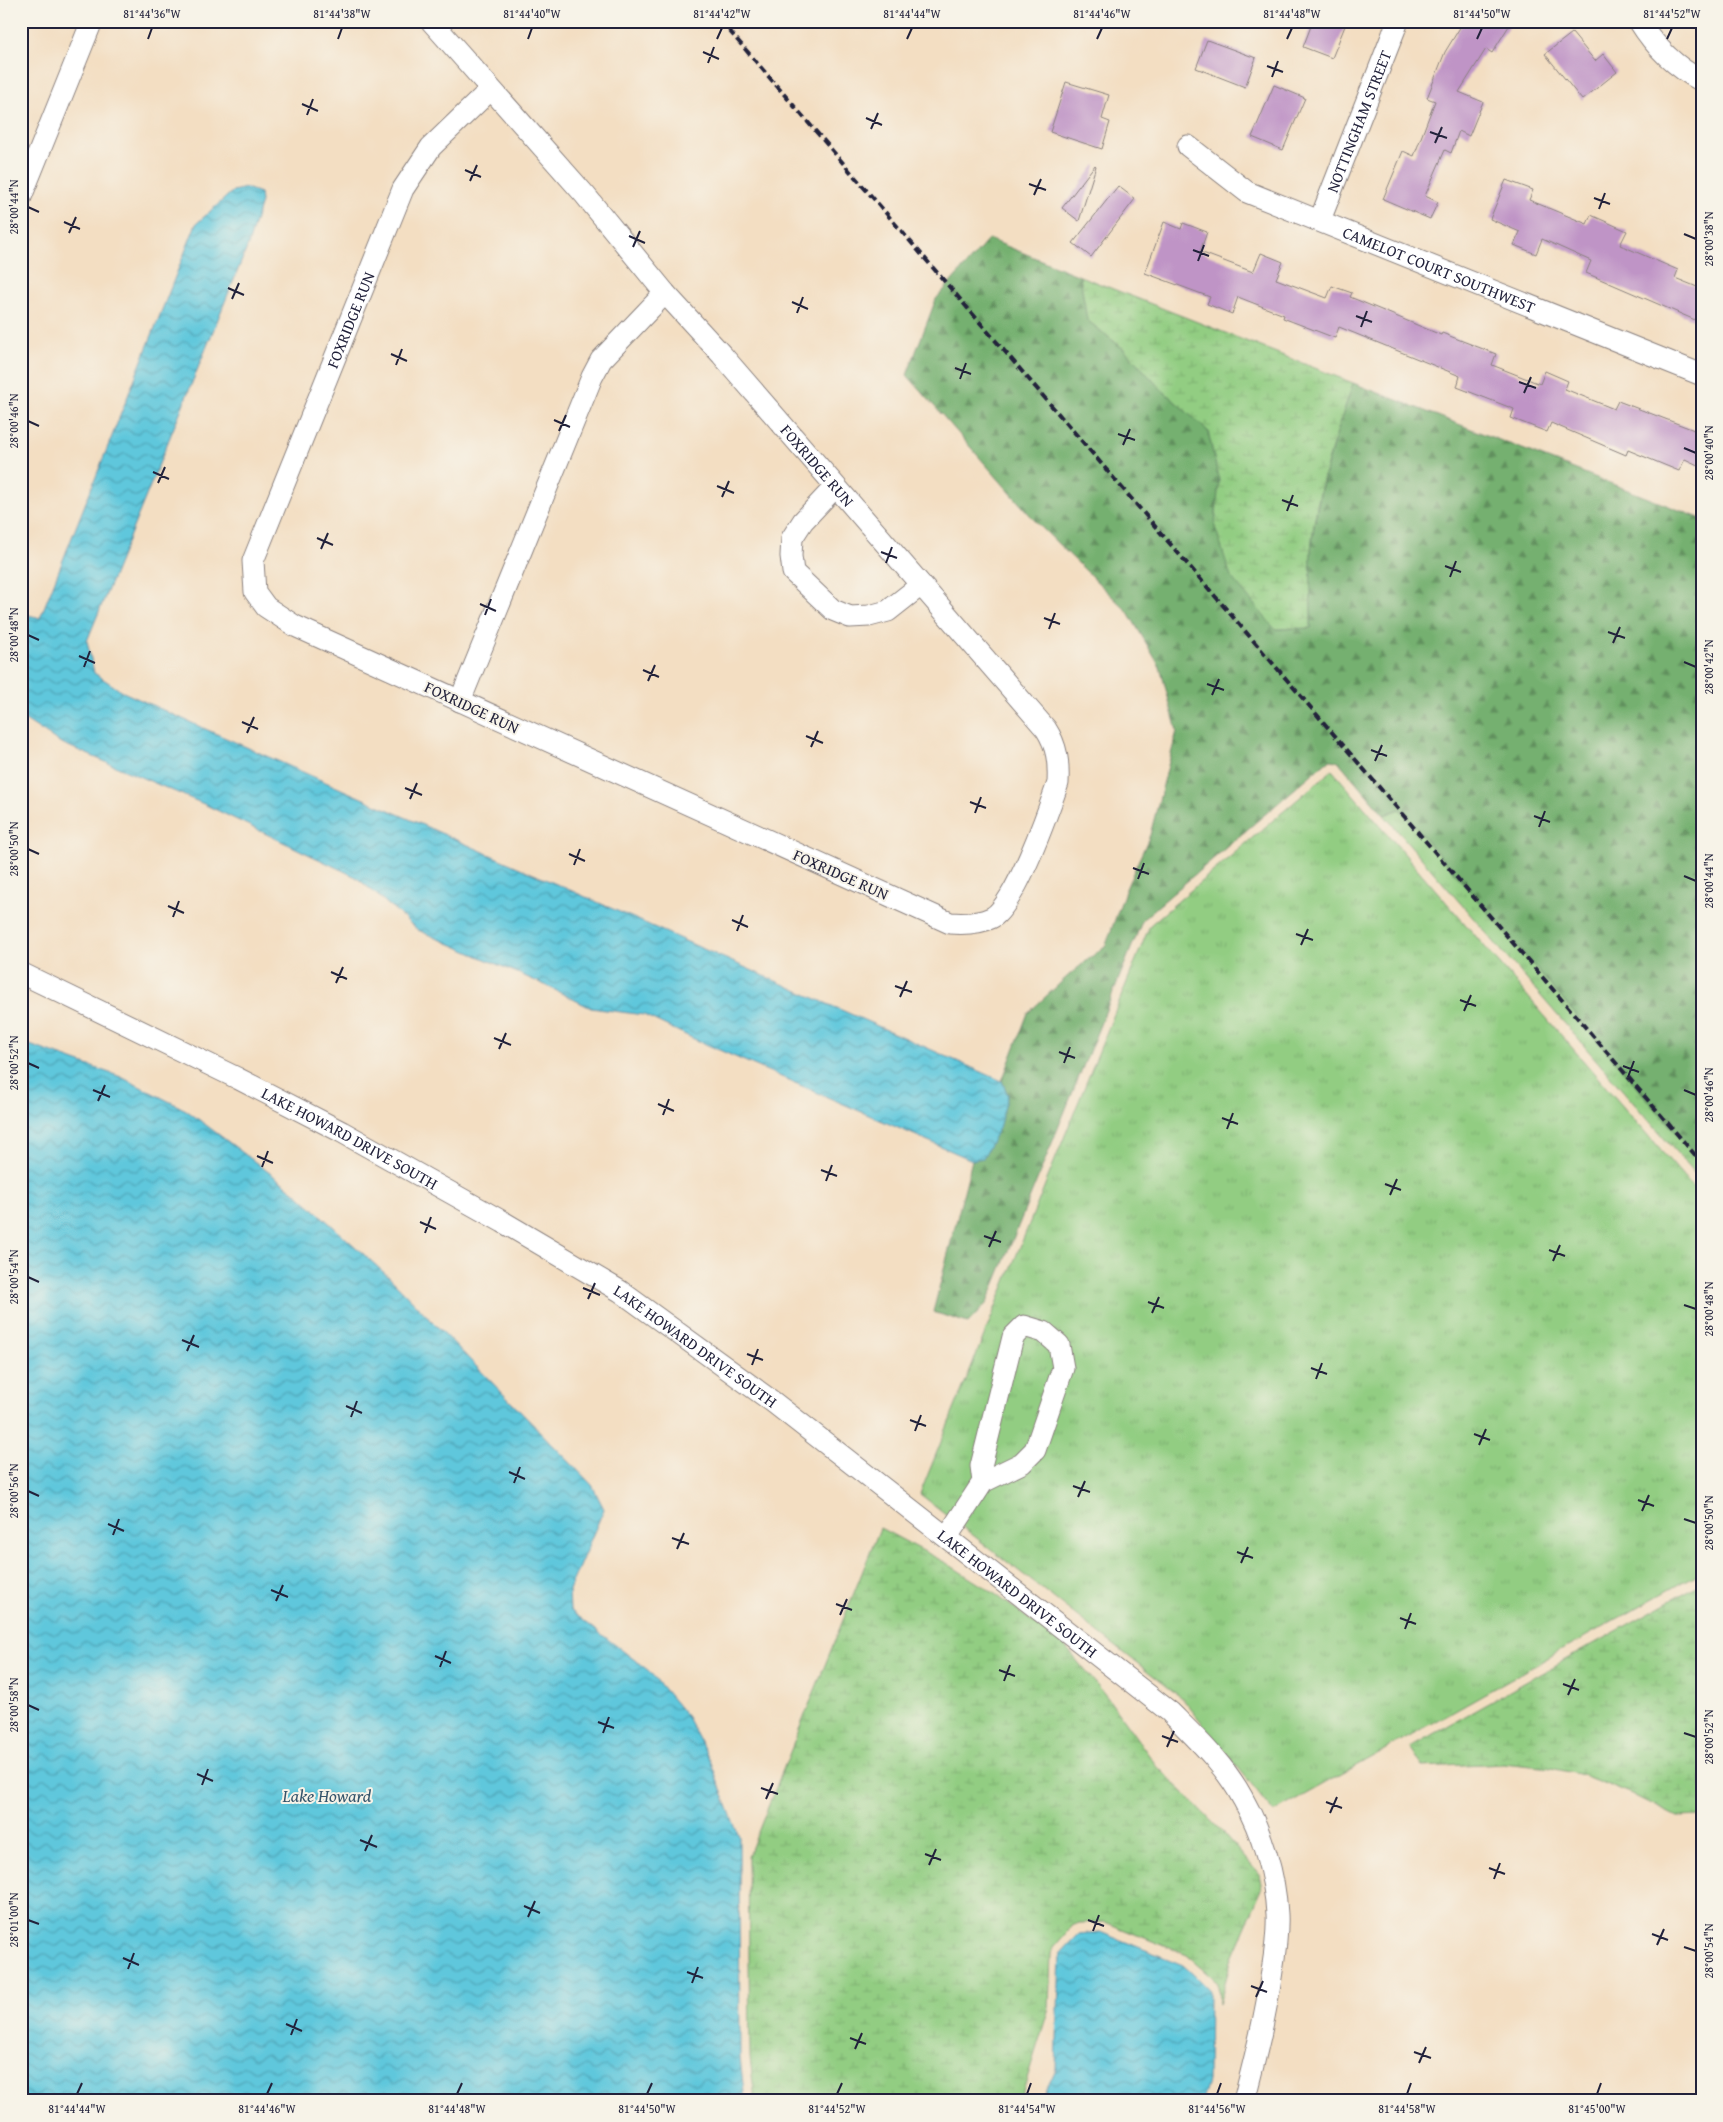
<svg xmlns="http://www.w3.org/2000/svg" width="1723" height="2122" viewBox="0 0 1723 2122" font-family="'Gentium Book Plus',serif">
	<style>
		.grass { fill: url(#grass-tufts); stroke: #5a785e }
		.forest { fill: url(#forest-firs); stroke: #4c6956 }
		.wetland { fill: url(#wetland-marsh); stroke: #5a785e }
		.water { fill: url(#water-waves); stroke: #40748c }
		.building { fill: #bf94c6 }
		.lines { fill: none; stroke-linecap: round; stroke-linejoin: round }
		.minor-casing { stroke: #8a807e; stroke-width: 23 }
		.minor { stroke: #fff; stroke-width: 21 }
		.rail { stroke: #22223b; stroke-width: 4; stroke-dasharray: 8 4; stroke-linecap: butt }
		.ticks { fill: none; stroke: #22223b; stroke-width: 2 }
		.labels { text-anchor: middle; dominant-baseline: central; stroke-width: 4; stroke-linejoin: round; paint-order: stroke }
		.street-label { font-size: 16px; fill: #22223b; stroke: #f7f3e8 }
		.water-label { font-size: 18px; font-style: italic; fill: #34546b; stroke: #f7f3e8 }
		.neatline { fill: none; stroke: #22223b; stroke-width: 2 }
		.ticks-label { font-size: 12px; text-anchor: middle; fill: #22223b }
	</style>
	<defs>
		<pattern id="grass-tufts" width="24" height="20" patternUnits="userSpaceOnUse" patternTransform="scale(1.25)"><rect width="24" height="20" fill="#92cd82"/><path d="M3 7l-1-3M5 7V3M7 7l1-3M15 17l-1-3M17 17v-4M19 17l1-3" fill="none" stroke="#7eb071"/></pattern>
		<pattern id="forest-firs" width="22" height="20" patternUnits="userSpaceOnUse" patternTransform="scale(1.25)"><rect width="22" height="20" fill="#75b070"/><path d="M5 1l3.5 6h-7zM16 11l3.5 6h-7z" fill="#608f5d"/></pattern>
		<pattern id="wetland-marsh" width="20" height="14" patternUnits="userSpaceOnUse" patternTransform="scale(1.25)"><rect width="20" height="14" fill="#92cd82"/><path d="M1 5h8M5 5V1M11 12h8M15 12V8" fill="none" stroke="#7eb071"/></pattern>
		<pattern id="water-waves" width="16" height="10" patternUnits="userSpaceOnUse" patternTransform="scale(1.25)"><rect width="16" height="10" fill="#5fc7dc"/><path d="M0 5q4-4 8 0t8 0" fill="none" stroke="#4ea1b4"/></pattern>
	</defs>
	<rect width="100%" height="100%" fill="#f7f3e8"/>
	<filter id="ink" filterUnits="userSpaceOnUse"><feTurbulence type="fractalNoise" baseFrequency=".02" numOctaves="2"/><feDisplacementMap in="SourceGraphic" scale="10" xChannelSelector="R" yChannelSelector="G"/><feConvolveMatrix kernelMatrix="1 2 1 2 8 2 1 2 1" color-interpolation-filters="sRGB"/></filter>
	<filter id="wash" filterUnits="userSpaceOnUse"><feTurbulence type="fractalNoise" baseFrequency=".0096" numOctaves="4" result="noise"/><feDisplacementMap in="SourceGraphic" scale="20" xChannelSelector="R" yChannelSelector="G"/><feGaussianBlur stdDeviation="1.12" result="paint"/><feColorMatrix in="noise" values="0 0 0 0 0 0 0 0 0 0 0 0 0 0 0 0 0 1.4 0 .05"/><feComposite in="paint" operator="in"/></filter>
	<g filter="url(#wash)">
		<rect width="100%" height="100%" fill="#f3dec2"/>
		<g class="grass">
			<path d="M 1332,770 L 1702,1198 L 1702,1571 L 1274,1812 L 1182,1698 L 920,1494 L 1150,925 Z"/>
			<path d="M 1400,809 L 1702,1163 L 1702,1182 L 1384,815 Z"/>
		</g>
		<path class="forest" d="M 989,239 L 1080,276 L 1087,320 L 1125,350 L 1160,388 L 1208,431 L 1219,480 L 1215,527 L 1275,629 L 1311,628 C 1311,602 1309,576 1311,551 C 1316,493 1335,438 1353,383 L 1702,519 L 1702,1163 L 1400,809 L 1384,815 L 1339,762 L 1332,760 L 1326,762 L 1143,919 L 987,1303 L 968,1323 L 933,1312 L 972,1160 L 983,1157 L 1008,1095 L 1002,1081 L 1028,1013 L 1069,975 L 1106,945 L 1125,891 L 1150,835 L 1177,731 L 1160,667 L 1128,612 L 1037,523 L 907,375 L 936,299 Z"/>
		<g class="wetland">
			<path d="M 1080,276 L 1353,383 C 1335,438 1315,493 1311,551 C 1310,576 1311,603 1311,628 L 1275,629 L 1231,577 L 1215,527 L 1219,480 L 1208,431 L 1160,388 L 1125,350 L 1087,320 Z"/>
			<path d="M 880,1528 L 948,1564 L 995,1594 L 1064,1645 L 1107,1697 L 1156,1765 L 1224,1834 L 1259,1874 L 1262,1889 L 1232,1958 L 1219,2004 L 1218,1982 L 1187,1955 L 1105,1922 L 1079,1923 L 1072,1926 L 1054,1947 L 1051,1954 L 1049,2008 L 1020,2101 L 755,2101 L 750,2057 L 748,1857 Z"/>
			<path d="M 1702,1583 L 1702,1816 L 1677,1817 L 1635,1796 L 1583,1775 L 1551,1768 L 1503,1763 L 1423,1767 L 1410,1747 Z"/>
		</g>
		<g class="water">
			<path d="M 246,188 L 260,193 L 261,202 L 248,245 L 87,641 L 94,673 L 123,692 L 194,724 L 1002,1081 L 1008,1095 L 999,1128 L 983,1158 L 972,1160 L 694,1039 L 644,1015 L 591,1008 L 545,985 L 418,930 L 356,877 L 206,805 L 59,742 L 21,717 L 21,613 L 40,618 L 196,224 L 233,191 Z"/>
			<path d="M 21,1042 L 121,1077 L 186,1110 L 295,1192 L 391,1279 L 592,1485 L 604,1509 L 569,1590 L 570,1610 L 649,1671 L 687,1717 L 710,1760 L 739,1837 L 740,2058 L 745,2101 L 21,2101 Z"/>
			<path d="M 1101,1932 L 1183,1965 L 1209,1989 L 1208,2081 L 1202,2101 L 1041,2101 L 1056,2069 L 1060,1954 L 1079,1934 Z"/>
		</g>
		<g id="blocks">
			<g class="building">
				<path d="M 1313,21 L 1347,21 L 1332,58 L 1303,47 Z"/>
				<path d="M 1464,21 L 1512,21 L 1492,53 L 1486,49 L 1459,92 L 1483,102 L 1469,136 L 1459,131 L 1451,153 L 1445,150 L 1425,196 L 1438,202 L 1430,219 L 1383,199 L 1403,151 L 1414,156 L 1435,101 L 1427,98 L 1445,52 Z"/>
				<path d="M 1572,33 L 1595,61 L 1603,54 L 1617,72 L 1582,100 L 1545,54 Z"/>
				<path d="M 1207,40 L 1256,58 L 1245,87 L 1196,68 Z"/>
				<path d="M 1066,82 L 1109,95 L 1102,119 L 1110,122 L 1102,149 L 1050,132 Z"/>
				<path d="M 1274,85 L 1305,98 L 1283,150 L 1252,137 Z"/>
				<path d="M 1095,165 L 1096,166 L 1079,221 L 1062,208 Z"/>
				<path d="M 1506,180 L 1533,190 L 1529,200 L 1587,224 L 1591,215 L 1627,231 L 1620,245 L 1678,270 L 1675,278 L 1702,289 L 1702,323 L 1586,273 L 1591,261 L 1542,239 L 1536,254 L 1514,245 L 1520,232 L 1490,219 Z"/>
				<path d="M 1118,186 L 1135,199 L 1091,257 L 1073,243 Z"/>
				<path d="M 1164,222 L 1181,229 L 1183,223 L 1207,232 L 1200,252 L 1253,272 L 1261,253 L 1283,262 L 1276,279 L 1327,298 L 1332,286 L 1352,293 L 1350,297 L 1441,335 L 1442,333 L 1496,354 L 1492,365 L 1540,384 L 1545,371 L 1568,381 L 1565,389 L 1614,409 L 1618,401 L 1702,433 L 1702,467 L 1685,459 L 1679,471 L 1628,450 L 1626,455 L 1551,423 L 1547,432 L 1511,418 L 1514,409 L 1457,387 L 1460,376 L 1339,327 L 1335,338 L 1283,318 L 1284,315 L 1238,297 L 1232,314 L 1207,304 L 1210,297 L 1145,273 Z"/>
			</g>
		</g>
	</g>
	<g filter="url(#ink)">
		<use href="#blocks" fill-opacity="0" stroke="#8a807e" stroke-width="1"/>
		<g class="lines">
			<g class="minor-casing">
				<g id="minor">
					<path id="s1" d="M 431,21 L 585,195 L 665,293 L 722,355 L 1046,729 C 1057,746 1059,762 1058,783 C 1049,809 1014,909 991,918 C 978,924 964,924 950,923 L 295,626 L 266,607 L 255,592 L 253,561 L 403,189 L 431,147 L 491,89"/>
					<path d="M 1639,21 C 1655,47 1675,67 1702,81"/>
					<path id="s2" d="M 1188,146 L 1247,192 L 1702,375"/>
					<path d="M 21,197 L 92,21"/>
					<path id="s3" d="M 1320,220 L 1398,21"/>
					<path d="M 835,487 L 803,521 L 792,538 L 791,556 L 793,572 L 833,610 L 850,617 L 869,616 L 888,611 L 921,585"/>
					<path d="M 460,701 L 592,377 L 601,360 L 665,293"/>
					<path id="s4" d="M 21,973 L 237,1078 L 342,1132 L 503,1222 L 620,1291 L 773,1402 L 1170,1712 C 1196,1738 1225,1765 1243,1799 C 1262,1833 1275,1875 1277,1914 C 1278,1933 1275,1953 1272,1971 C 1266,2015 1255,2058 1244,2101"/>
					<path d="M 947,1537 L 983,1482 L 1022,1463 L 1035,1450 L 1063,1368 L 1059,1345 L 1044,1332 L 1024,1326 L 1013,1337 L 981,1466 L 983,1482"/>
				</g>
			</g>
			<use href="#minor" class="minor"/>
			<path class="rail" d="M 721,21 L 1702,1163"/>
		</g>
	</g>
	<path class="ticks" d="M 148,39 L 152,28M 338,39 L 342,28M 528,39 L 532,28M 717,39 L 722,28M 907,39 L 912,28M 1097,39 L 1102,28M 1287,39 L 1292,28M 1477,39 L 1482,28M 1667,39 L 1672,28M 703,52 L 719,59M 708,63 L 714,47M 1267,66 L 1283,72M 1272,77 L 1278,61M 302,104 L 318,111M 307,115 L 313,99M 866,118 L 882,125M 871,129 L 878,113M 1430,132 L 1447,138M 1435,143 L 1442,127M 465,170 L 481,177M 470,181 L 477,165M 1029,184 L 1046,190M 1034,195 L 1041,179M 1594,198 L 1610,204M 28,207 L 39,212M 1599,209 L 1605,193M 64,222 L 80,229M 69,233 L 76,217M 1684,234 L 1696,239M 629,236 L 645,243M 633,247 L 640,231M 1193,250 L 1209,256M 1198,261 L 1204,245M 228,288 L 244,295M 232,299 L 239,283M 792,302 L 808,309M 797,313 L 803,297M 1356,316 L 1372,322M 1361,327 L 1367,311M 391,354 L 407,361M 396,365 L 402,349M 955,368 L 971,374M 960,379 L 966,363M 1519,382 L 1536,388M 1524,393 L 1531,377M 554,420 L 570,427M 28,421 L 39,426M 559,431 L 566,415M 1118,434 L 1135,440M 1123,445 L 1130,429M 1684,448 L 1696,453M 153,472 L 169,479M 158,483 L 165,467M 717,486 L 734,493M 722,497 L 729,481M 1282,500 L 1298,506M 1287,511 L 1293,495M 317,538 L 333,545M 321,549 L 328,533M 881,552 L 897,558M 886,563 L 892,547M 1445,566 L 1461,572M 1450,577 L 1456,561M 480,604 L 496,611M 485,615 L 491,599M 1044,618 L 1060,624M 1049,629 L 1055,613M 1608,632 L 1625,638M 28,635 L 39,640M 1613,643 L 1620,627M 79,656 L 95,663M 1684,662 L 1696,667M 84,667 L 90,651M 643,670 L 659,677M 648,681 L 655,665M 1207,684 L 1224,690M 1212,695 L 1219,679M 242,722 L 258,729M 247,733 L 254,717M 806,736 L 823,743M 811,747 L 818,731M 1371,750 L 1387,756M 1375,761 L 1382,745M 405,788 L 422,795M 410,799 L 417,783M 970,802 L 986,808M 975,813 L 981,797M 1534,816 L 1550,822M 1539,827 L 1545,811M 28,849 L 39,854M 569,854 L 585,861M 574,865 L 580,849M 1133,868 L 1149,874M 1684,876 L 1696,881M 1138,879 L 1144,863M 168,906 L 184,913M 173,917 L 179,901M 732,920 L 748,927M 737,931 L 743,915M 1296,934 L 1313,940M 1301,945 L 1308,929M 331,972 L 347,979M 336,983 L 343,967M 895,986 L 912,992M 900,997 L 907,981M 1460,1000 L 1476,1006M 1464,1011 L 1471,995M 494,1038 L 511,1045M 499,1049 L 506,1033M 1059,1052 L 1075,1058M 28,1063 L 39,1068M 1064,1063 L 1070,1047M 1623,1066 L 1639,1072M 1628,1077 L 1634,1061M 93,1090 L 110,1097M 1684,1090 L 1696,1095M 98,1101 L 105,1085M 658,1104 L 674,1111M 663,1115 L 669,1099M 1222,1118 L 1238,1124M 1227,1129 L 1233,1113M 257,1156 L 273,1163M 262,1167 L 268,1151M 821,1170 L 837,1176M 826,1181 L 832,1165M 1385,1184 L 1401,1190M 1390,1195 L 1397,1179M 420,1222 L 436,1229M 425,1233 L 431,1217M 984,1236 L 1001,1242M 989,1247 L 996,1231M 1549,1250 L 1565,1256M 1553,1261 L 1560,1245M 28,1277 L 39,1282M 583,1288 L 600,1295M 588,1299 L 595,1283M 1148,1302 L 1164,1308M 1684,1305 L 1696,1309M 1152,1313 L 1159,1297M 182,1340 L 199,1347M 187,1351 L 194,1335M 747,1354 L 763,1360M 752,1365 L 758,1349M 1311,1368 L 1327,1374M 1316,1379 L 1322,1363M 346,1406 L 362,1413M 351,1417 L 357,1401M 910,1420 L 926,1426M 915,1431 L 921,1415M 1474,1434 L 1490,1440M 1479,1445 L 1486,1429M 509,1472 L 525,1479M 514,1483 L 520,1467M 1073,1486 L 1090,1492M 28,1491 L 39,1496M 1078,1497 L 1085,1481M 1638,1500 L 1654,1506M 1642,1511 L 1649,1495M 1684,1519 L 1696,1523M 108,1524 L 124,1531M 113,1535 L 119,1519M 672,1538 L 689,1544M 677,1549 L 684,1533M 1237,1552 L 1253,1558M 1241,1563 L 1248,1547M 271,1590 L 288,1597M 276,1601 L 283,1585M 836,1604 L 852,1610M 840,1615 L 847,1599M 1400,1618 L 1416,1624M 1405,1629 L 1411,1613M 435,1656 L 451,1663M 440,1667 L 446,1651M 999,1670 L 1015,1676M 1004,1681 L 1010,1665M 1563,1684 L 1579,1690M 1568,1695 L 1575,1679M 28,1705 L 39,1710M 598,1722 L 614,1728M 603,1733 L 609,1717M 1684,1733 L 1696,1737M 1162,1736 L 1178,1742M 1167,1747 L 1174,1731M 197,1774 L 213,1781M 202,1785 L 208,1769M 761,1788 L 778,1794M 766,1799 L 773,1783M 1326,1802 L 1342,1808M 1330,1813 L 1337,1797M 360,1840 L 377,1847M 365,1851 L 372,1835M 925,1854 L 941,1860M 929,1865 L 936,1849M 1489,1868 L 1505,1874M 1494,1879 L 1500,1863M 524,1906 L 540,1913M 528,1917 L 535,1901M 28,1920 L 39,1924M 1088,1920 L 1104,1926M 1093,1931 L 1099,1915M 1652,1934 L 1668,1940M 1657,1945 L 1664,1929M 1684,1947 L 1696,1951M 123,1958 L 139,1965M 128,1969 L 134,1953M 687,1972 L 703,1978M 692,1983 L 698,1967M 1251,1986 L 1267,1992M 1256,1997 L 1263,1981M 286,2024 L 302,2031M 291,2035 L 297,2019M 850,2038 L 866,2044M 855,2049 L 862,2033M 1414,2052 L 1431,2058M 1419,2063 L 1426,2047M 77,2094 L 82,2083M 267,2094 L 272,2083M 457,2094 L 462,2083M 647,2094 L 652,2083M 837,2094 L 842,2083M 1027,2094 L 1031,2083M 1217,2094 L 1221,2083M 1407,2094 L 1411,2083M 1597,2094 L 1601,2083"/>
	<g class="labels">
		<g class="street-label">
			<text stroke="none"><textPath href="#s3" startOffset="106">NOTTINGHAM STREET</textPath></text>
			<text stroke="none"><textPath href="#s2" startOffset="282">CAMELOT COURT SOUTHWEST</textPath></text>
			<text stroke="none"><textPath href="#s1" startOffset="2252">FOXRIDGE RUN</textPath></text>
			<text stroke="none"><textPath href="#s1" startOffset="589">FOXRIDGE RUN</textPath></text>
			<text transform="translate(472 707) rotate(25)">FOXRIDGE RUN</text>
			<text transform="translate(841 874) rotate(24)">FOXRIDGE RUN</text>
			<text stroke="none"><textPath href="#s4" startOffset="368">LAKE HOWARD DRIVE SOUTH</textPath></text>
			<text stroke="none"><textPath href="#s4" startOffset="772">LAKE HOWARD DRIVE SOUTH</textPath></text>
			<text stroke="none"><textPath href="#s4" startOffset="1178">LAKE HOWARD DRIVE SOUTH</textPath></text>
		</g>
		<g class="water-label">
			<text x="327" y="1795">Lake Howard</text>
		</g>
	</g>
	<rect width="1723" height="2122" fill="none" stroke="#f7f3e8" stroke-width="55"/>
	<rect x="28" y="28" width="1668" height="2066" class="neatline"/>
	<g class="ticks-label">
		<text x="152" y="18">81°44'36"W</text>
		<text x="342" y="18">81°44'38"W</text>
		<text x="532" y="18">81°44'40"W</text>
		<text x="722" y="18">81°44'42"W</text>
		<text x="912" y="18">81°44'44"W</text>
		<text x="1102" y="18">81°44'46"W</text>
		<text x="1292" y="18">81°44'48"W</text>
		<text x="1482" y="18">81°44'50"W</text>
		<text x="1672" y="18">81°44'52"W</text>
		<text transform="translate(14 207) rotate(-90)" y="4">28°00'44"N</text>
		<text transform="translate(1709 239) rotate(-90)" y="4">28°00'38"N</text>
		<text transform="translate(14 421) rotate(-90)" y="4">28°00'46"N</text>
		<text transform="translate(1709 453) rotate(-90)" y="4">28°00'40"N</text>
		<text transform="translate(14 635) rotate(-90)" y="4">28°00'48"N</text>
		<text transform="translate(1709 667) rotate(-90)" y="4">28°00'42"N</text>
		<text transform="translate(14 849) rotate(-90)" y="4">28°00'50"N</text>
		<text transform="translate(1709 881) rotate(-90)" y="4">28°00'44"N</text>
		<text transform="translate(14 1063) rotate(-90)" y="4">28°00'52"N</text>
		<text transform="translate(1709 1095) rotate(-90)" y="4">28°00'46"N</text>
		<text transform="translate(14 1277) rotate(-90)" y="4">28°00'54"N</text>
		<text transform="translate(1709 1309) rotate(-90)" y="4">28°00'48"N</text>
		<text transform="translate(14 1491) rotate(-90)" y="4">28°00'56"N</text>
		<text transform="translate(1709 1523) rotate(-90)" y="4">28°00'50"N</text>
		<text transform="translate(14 1705) rotate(-90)" y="4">28°00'58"N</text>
		<text transform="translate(1709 1737) rotate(-90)" y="4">28°00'52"N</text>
		<text transform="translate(14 1920) rotate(-90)" y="4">28°01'00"N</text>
		<text transform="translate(1709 1951) rotate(-90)" y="4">28°00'54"N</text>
		<text x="77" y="2113">81°44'44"W</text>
		<text x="267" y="2113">81°44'46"W</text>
		<text x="457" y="2113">81°44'48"W</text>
		<text x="647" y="2113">81°44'50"W</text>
		<text x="837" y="2113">81°44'52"W</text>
		<text x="1027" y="2113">81°44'54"W</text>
		<text x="1217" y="2113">81°44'56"W</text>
		<text x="1407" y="2113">81°44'58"W</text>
		<text x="1597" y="2113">81°45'00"W</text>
	</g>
</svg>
